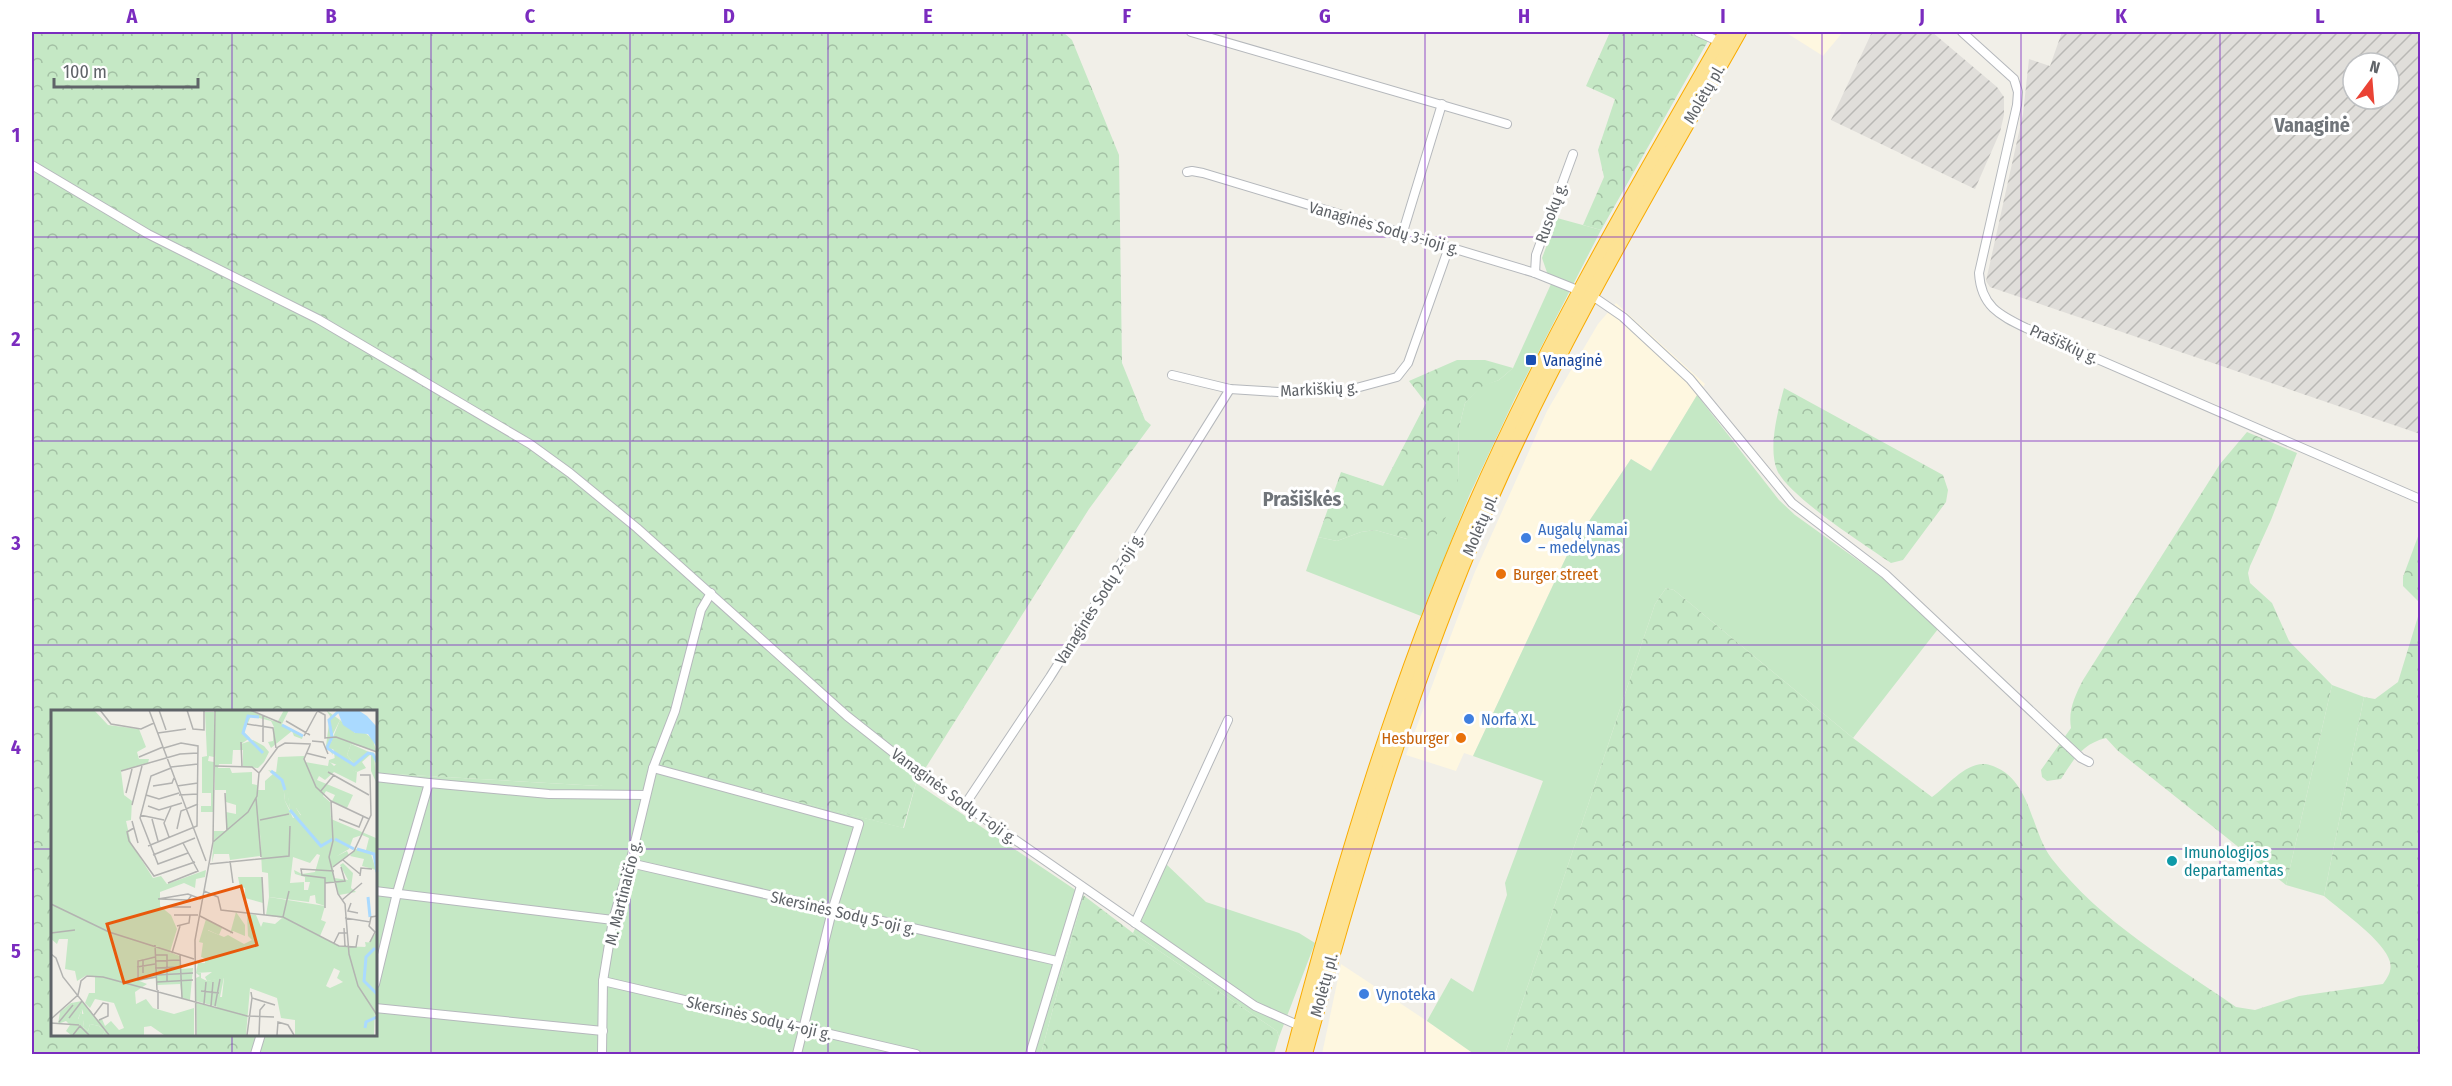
<svg xmlns="http://www.w3.org/2000/svg" width="2452" height="1086" viewBox="0 0 2452 1086" font-family="'Fira Sans Condensed',sans-serif">
	<style>
		.commercial { fill: #fef7e0 }
		.industrial { fill: url(#industrial-furrows); fill-rule: evenodd }
		.green { fill: #c5e8c5 }
		.forest { fill: url(#forest-crowns) }
		.lines { fill: none; stroke-linecap: round; stroke-linejoin: round }
		.street-casing { stroke: #b5b8bc; stroke-width: 10 }
		.highway-casing { stroke: #f9ab00; stroke-width: 16 }
		.street { stroke: #fff; stroke-width: 8 }
		.highway { stroke: #fde293; stroke-width: 14 }
		.grid { fill: none; stroke: #7b2cbf; stroke-width: 1.5; stroke-opacity: 0.55 }
		.transit-dot { fill: #1a4fb4; stroke: #fff; stroke-width: 2 }
		.shop-dot { fill: #3f7fe0; stroke: #fff; stroke-width: 2 }
		.food-dot { fill: #e8710a; stroke: #fff; stroke-width: 2 }
		.culture-dot { fill: #0f9aa8; stroke: #fff; stroke-width: 2 }
		.labels { text-anchor: middle; dominant-baseline: central; stroke-width: 6; stroke-linejoin: round; paint-order: stroke }
		.street-label { font-size: 16px; fill: #5f6368; stroke: #fff }
		.transit-label { font-size: 16px; fill: #164399; stroke: #fff; text-anchor: start }
		.shop-label { font-size: 16px; fill: #366cbe; stroke: #fff; text-anchor: start }
		.food-label { font-size: 16px; fill: #c56008; stroke: #fff; text-anchor: start }
		.culture-label { font-size: 16px; fill: #0d838f; stroke: #fff; text-anchor: start }
		.quarter-label { font-size: 20px; font-weight: bold; fill: #70757a; stroke: #fff }
		.inset-river { fill: none; stroke: #aadaff; stroke-width: 3 }
		.inset-road { fill: none; stroke: #b3b3b1; stroke-width: 1.5 }
		.view { fill: #e8590c; fill-opacity: 0.15; stroke: #e8590c; stroke-width: 3 }
		.inset-edge { fill: none; stroke: #5f6368; stroke-width: 3 }
		.neatline { fill: none; stroke: #7b2cbf; stroke-width: 2 }
		.grid-label { font-size: 20px; text-anchor: middle; font-weight: bold; fill: #7b2cbf }
	</style>
	<defs>
		<pattern id="industrial-furrows" width="10" height="10" patternUnits="userSpaceOnUse" patternTransform="scale(1.5)"><rect width="10" height="10" fill="#e0deda"/><path d="M-1 1l2-2M0 10L10 0M9 11l2-2" fill="none" stroke="#b9b8b5"/></pattern>
		<pattern id="forest-crowns" width="20" height="18" patternUnits="userSpaceOnUse" patternTransform="scale(1.5)"><rect width="20" height="18" fill="#c5e8c5"/><path d="M2 6a3 3 0 1 1 6 0M12 15a3 3 0 1 1 6 0" fill="none" stroke="#a3c0a4"/></pattern>
	</defs>
	<rect width="100%" height="100%" fill="#f1efe8"/>
	<g class="commercial">
		<path d="M 1785,32 L 1843,32 L 1823,56 Z"/>
		<path d="M 1616,303 L 1705,384 L 1650,471 L 1631,459 L 1569,551 L 1473,756 L 1464,753 L 1456,771 L 1406,755 L 1474,574 L 1547,411 L 1598,324 Z"/>
		<path d="M 1341,964 L 1427,1021 L 1474,1054 L 1322,1054 Z"/>
	</g>
	<g class="industrial">
		<path d="M 1872,32 L 1932,32 L 1997,87 L 2004,97 L 2004,115 L 2000,132 L 1975,189 L 1831,120 Z"/>
		<path d="M 2062,32 L 2420,32 L 2420,434 L 1990,287 L 1986,281 L 2023,114 L 2029,59 L 2050,66 ZM 2353,63 L 2389,63 L 2389,99 L 2353,99 Z"/>
	</g>
	<g class="green">
		<path d="M 1557,218 L 1601,230 L 1515,398 L 1469,496 L 1421,616 L 1306,571 L 1318,537 L 1337,541 L 1361,532 L 1375,530 L 1407,539 L 1458,480 L 1459,428 L 1465,403 L 1481,386 L 1499,380 L 1513,368 L 1551,284 L 1542,258 Z"/>
		<path d="M 1697,395 L 1779,500 L 1795,515 L 1887,581 L 1938,629 L 1853,738 L 1674,590 L 1666,588 L 1655,604 L 1505,1054 L 1474,1054 L 1427,1021 L 1451,978 L 1473,992 L 1507,895 L 1505,883 L 1543,781 L 1473,756 L 1569,551 L 1631,459 L 1651,471 Z"/>
		<path d="M 2332,685 L 2364,697 L 2324,896 L 2286,885 Z"/>
		<path d="M 653,765 L 904,828 L 916,783 L 1083,895 L 1041,1054 L 252,1054 L 258,1034 L 375,1034 L 375,773 L 600,786 Z"/>
		<path d="M 1166,864 L 1206,902 L 1299,933 L 1315,943 L 1279,1037 L 1277,1031 L 1133,933 Z"/>
	</g>
	<g class="forest">
		<path d="M 32,32 L 1063,32 L 1072,40 L 1119,155 L 1122,363 L 1145,420 L 1151,425 L 1089,509 L 916,783 L 903,828 L 653,765 C 640,780 619,782 600,786 L 375,773 L 375,711 L 52,711 L 52,1034 L 258,1034 L 252,1054 L 32,1054 Z"/>
		<path d="M 1610,32 L 1687,32 L 1708,41 L 1601,230 L 1583,225 L 1604,177 L 1598,150 L 1615,99 L 1586,86 Z"/>
		<path d="M 1457,360 L 1485,360 L 1513,368 L 1499,380 L 1481,387 L 1465,403 L 1459,428 L 1458,480 L 1454,502 L 1437,534 L 1426,540 L 1407,539 L 1375,530 L 1361,532 L 1337,541 L 1318,537 L 1341,472 L 1383,486 L 1426,403 L 1409,381 Z"/>
		<path d="M 1784,388 L 1943,475 L 1948,490 L 1946,502 L 1903,560 L 1891,563 C 1865,545 1788,496 1777,470 C 1768,447 1778,411 1784,388 Z"/>
		<path d="M 2247,432 L 2297,453 L 2271,520 L 2250,566 L 2248,573 L 2250,583 L 2272,603 L 2289,641 L 2332,685 L 2286,885 L 2117,750 L 2106,738 C 2082,744 2074,759 2061,779 L 2047,781 L 2042,777 L 2041,770 L 2071,728 C 2068,710 2075,696 2083,680 L 2220,464 Z"/>
		<path d="M 2420,531 L 2420,603 L 2403,586 L 2403,577 Z"/>
		<path d="M 1666,588 L 1674,590 L 1853,738 L 1932,797 C 1949,785 1970,756 1993,766 C 2032,781 2030,830 2052,859 C 2101,922 2171,962 2236,1007 L 2255,1010 L 2299,996 L 2383,984 C 2388,977 2392,971 2390,962 C 2385,941 2341,911 2324,896 L 2364,697 L 2375,699 L 2398,682 L 2420,610 L 2420,1054 L 1505,1054 L 1655,604 Z"/>
		<path d="M 1083,895 L 1133,933 L 1277,1031 L 1279,1037 L 1274,1054 L 1041,1054 Z"/>
	</g>
	<g class="lines">
		<g class="street-casing">
			<g id="street">
				<path d="M 1191,32 L 1507,124"/>
				<path d="M 1698,32 L 1720,42"/>
				<path d="M 1962,32 L 2014,79 L 2018,92 L 2017,105 L 1979,273 C 1981,306 1999,315 2026,328 L 2420,499"/>
				<path d="M 32,165 L 148,234 L 318,319 L 530,444 L 570,473 L 637,528 L 847,716 L 923,776 L 1255,1006 L 1300,1026"/>
				<path d="M 1187,172 L 1192,171 L 1203,173 L 1535,273 L 1580,291"/>
				<path d="M 1402,235 L 1442,104"/>
				<path d="M 1535,273 L 1536,255 L 1573,154"/>
				<path d="M 1591,295 L 1623,317 L 1690,379 L 1792,503 L 1885,574 L 2081,758 L 2089,762"/>
				<path d="M 1172,375 L 1230,389 L 1278,392 L 1345,391 L 1397,377 L 1408,363 L 1449,247"/>
				<path d="M 653,768 L 859,824 L 832,911 L 797,1054"/>
				<path d="M 375,777 L 429,783"/>
				<path d="M 964,806 L 1050,677 L 1230,389"/>
				<path d="M 630,863 L 1057,961"/>
				<path d="M 375,891 L 613,920"/>
				<path d="M 1135,923 L 1228,720"/>
				<path d="M 603,981 L 916,1054"/>
				<path d="M 375,984 L 397,893 L 429,783 L 549,794 L 646,795"/>
				<path d="M 375,1008 L 603,1031"/>
				<path d="M 255,1054 L 261,1034"/>
				<path d="M 602,1054 L 603,981 L 613,920 L 630,863 L 653,768 L 675,711 L 701,610 L 711,593"/>
				<path d="M 1030,1054 L 1081,886"/>
			</g>
		</g>
		<g class="highway-casing">
			<g id="highway">
				<path d="M 1293,1054 C 1342,868 1397,684 1474,507 C 1546,342 1637,187 1726,32"/>
				<path d="M 1305,1054 C 1356,867 1410,685 1487,507 C 1559,342 1651,188 1739,32"/>
			</g>
		</g>
		<use href="#street" class="street"/>
		<use href="#highway" class="highway"/>
	</g>
	<path class="grid" d="M 232,32 L 232,711M 431,32 L 431,1054M 630,32 L 630,1054M 828,32 L 828,1054M 1027,32 L 1027,1054M 1226,32 L 1226,1054M 1425,32 L 1425,1054M 1624,32 L 1624,1054M 1822,32 L 1822,1054M 2021,32 L 2021,1054M 2220,32 L 2220,1054M 32,237 L 2420,237M 32,441 L 2420,441M 32,645 L 2420,645M 32,849 L 52,849M 375,849 L 2420,849M 232,1034 L 232,1054"/>
	<rect class="transit-dot" x="1525" y="354" width="12" height="12" rx="3"/>
	<g class="shop-dot">
		<circle cx="1526" cy="538" r="6"/>
		<circle cx="1469" cy="719" r="6"/>
		<circle cx="1364" cy="994" r="6"/>
	</g>
	<g class="food-dot">
		<circle cx="1501" cy="574" r="6"/>
		<circle cx="1461" cy="738" r="6"/>
	</g>
	<circle class="culture-dot" cx="2172" cy="861" r="6"/>
	<g class="labels">
		<g class="street-label">
			<text transform="translate(1704 94) rotate(-60)">Molėtų pl.</text>
			<text transform="translate(1551 213) rotate(-70)">Rusokų g.</text>
			<text transform="translate(1384 228) rotate(16)">Vanaginės Sodų 3-ioji g.</text>
			<text transform="translate(2064 344) rotate(24)">Prašiškių g.</text>
			<text transform="translate(1319 389) rotate(-3)">Markiškių g.</text>
			<text transform="translate(1480 525) rotate(-67)">Molėtų pl.</text>
			<text transform="translate(1099 599) rotate(-58)">Vanaginės Sodų 2-oji g.</text>
			<text transform="translate(954 796) rotate(36)">Vanaginės Sodų 1-oji g.</text>
			<text transform="translate(623 893) rotate(-76)">M. Martinaičio g.</text>
			<text transform="translate(843 913) rotate(13)">Skersinės Sodų 5-oji g.</text>
			<text transform="translate(1324 985) rotate(-75)">Molėtų pl.</text>
			<text transform="translate(759 1018) rotate(13)">Skersinės Sodų 4-oji g.</text>
		</g>
		<g class="transit-label">
			<text x="1543" y="360">Vanaginė</text>
		</g>
		<g class="shop-label">
			<text x="1538" y="529">Augalų Namai<tspan x="1538" dy="18">– medelynas</tspan></text>
			<text x="1481" y="719">Norfa XL</text>
			<text x="1376" y="994">Vynoteka</text>
		</g>
		<g class="food-label">
			<text x="1513" y="574">Burger street</text>
			<text x="1449" y="738" text-anchor="end">Hesburger</text>
		</g>
		<g class="culture-label">
			<text x="2184" y="852">Imunologijos<tspan x="2184" dy="18">departamentas</tspan></text>
		</g>
		<g class="quarter-label">
			<text x="2312" y="125">Vanaginė</text>
			<text x="1302" y="499">Prašiškės</text>
		</g>
	</g>
	<g transform="translate(51 710)">
		<rect width="326" height="326" fill="#f1efe8"/>
		<path d="M 164,0 L 199,0 L 222,11 L 227,11 L 233,0 L 238,0 L 231,14 L 252,25 L 251,29 L 243,26 L 241,21 L 220,38 L 217,32 L 222,31 L 223,17 L 220,11 L 200,6 L 193,22 L 199,28 L 190,34 L 202,30 L 213,36 L 218,42 L 213,52 L 207,58 L 192,57 L 192,40 L 182,40 L 181,54 L 168,54 L 167,58 L 179,58 L 181,63 L 201,62 L 201,74 L 206,75 L 206,80 L 214,80 L 214,71 L 222,64 L 232,73 L 234,91 L 242,108 L 250,105 L 245,98 L 239,98 L 234,72 L 225,63 L 227,47 L 253,46 L 254,52 L 277,56 L 278,50 L 284,48 L 284,52 L 279,52 L 283,56 L 287,53 L 306,62 L 305,73 L 283,62 L 274,70 L 268,66 L 266,70 L 302,85 L 296,98 L 281,91 L 284,85 L 275,81 L 272,86 L 279,92 L 280,109 L 325,128 L 325,157 L 324,144 L 319,141 L 325,160 L 311,156 L 313,149 L 299,146 L 304,139 L 315,140 L 318,128 L 311,125 L 302,128 L 298,139 L 286,146 L 296,141 L 298,145 L 282,157 L 283,168 L 297,170 L 289,155 L 292,153 L 302,163 L 300,178 L 305,182 L 288,185 L 284,172 L 274,173 L 274,196 L 265,193 L 264,185 L 259,186 L 258,192 L 218,187 L 217,163 L 211,162 L 209,123 L 209,146 L 179,150 L 178,144 L 163,144 L 161,153 L 163,121 L 175,121 L 175,102 L 185,104 L 185,95 L 175,92 L 175,80 L 164,80 ZM 266,144 L 269,145 L 264,162 L 251,164 L 243,160 L 244,164 L 254,167 L 254,172 L 259,172 L 257,180 L 253,180 L 253,172 L 239,173 L 242,147 L 259,153 ZM 275,0 L 289,10 L 279,30 L 282,45 L 275,36 L 279,6 ZM 154,2 L 163,2 L 163,47 L 158,46 L 157,51 L 163,52 L 162,102 L 150,102 L 150,96 L 160,96 L 160,83 L 151,83 L 151,47 L 156,46 ZM 300,34 L 318,42 L 304,55 L 296,45 ZM 187,167 L 211,167 L 212,193 L 194,188 L 194,178 L 189,177 ZM 155,209 L 171,218 L 168,225 L 157,220 L 155,249 L 150,247 L 152,233 L 148,232 ZM 118,242 L 129,246 L 130,259 L 142,258 L 139,290 L 131,288 L 129,274 L 106,275 L 106,268 L 87,271 L 87,250 ZM 145,263 L 150,263 L 150,268 L 156,271 L 173,267 L 167,297 L 145,291 L 145,268 L 149,266 ZM 31,291 L 41,302 L 33,305 L 31,299 L 27,309 L 33,310 L 32,317 L 37,321 L 39,314 L 48,316 L 54,321 L 52,325 L 20,325 L 15,321 L 19,315 L 15,311 L 7,314 L 9,302 L 20,293 Z" fill="#c5e8c5" fill-rule="evenodd"/>
		<path d="M 0,0 L 43,0 L 57,15 L 88,19 L 95,37 L 86,42 L 88,49 L 98,49 L 97,53 L 70,61 L 73,85 L 81,91 L 80,110 L 75,111 L 80,133 L 102,168 L 110,166 L 116,174 L 155,160 L 154,167 L 145,169 L 144,178 L 133,173 L 109,182 L 109,196 L 120,205 L 126,219 L 118,245 L 87,250 L 86,270 L 96,274 L 84,282 L 85,294 L 95,289 L 102,298 L 123,304 L 143,298 L 143,325 L 113,325 L 100,316 L 93,317 L 93,325 L 52,325 L 54,321 L 48,316 L 39,314 L 37,321 L 32,317 L 33,310 L 27,310 L 31,298 L 31,304 L 40,302 L 47,310 L 51,309 L 54,316 L 60,311 L 68,320 L 73,318 L 63,293 L 44,289 L 39,298 L 34,293 L 38,283 L 44,283 L 44,267 L 36,265 L 26,271 L 24,261 L 14,259 L 17,229 L 8,229 L 6,234 L 0,229 ZM 289,10 L 304,23 L 314,23 L 322,29 L 325,41 L 300,34 L 296,45 L 304,55 L 318,42 L 323,43 L 325,72 L 320,61 L 320,44 L 311,52 L 315,58 L 306,62 L 278,52 L 284,52 L 283,40 L 278,37 ZM 217,60 L 225,62 L 235,72 L 239,98 L 245,98 L 250,106 L 245,111 L 234,91 L 232,73 ZM 218,187 L 274,196 L 270,210 L 275,212 L 269,226 L 288,236 L 315,237 L 314,232 L 320,233 L 325,272 L 323,325 L 244,325 L 244,310 L 230,308 L 226,288 L 199,278 L 195,325 L 146,325 L 145,293 L 166,298 L 168,287 L 171,287 L 173,268 L 156,271 L 154,267 L 161,262 L 145,263 L 147,253 L 154,253 L 156,220 L 173,227 L 177,225 L 193,234 L 201,230 L 197,226 L 196,204 L 205,205 L 210,217 L 212,212 L 224,214 L 231,208 L 215,205 ZM 283,258 L 289,261 L 286,268 L 292,272 L 279,278 L 275,276 ZM 185,202 L 194,215 L 194,226 L 182,221 L 179,224 Z" fill="#c5e8c5" fill-rule="evenodd"/>
		<path d="M 325,223 L 325,305 L 304,269 L 298,237 L 314,237 Z" fill="#c5e8c5"/>
		<path d="M 286,0 L 307,0 L 316,6 L 325,16 L 325,36 L 317,24 L 304,23 L 292,15 Z" fill="#aadaff"/>
		<path class="inset-river" d="M 289,0 L 278,10 L 281,27 L 276,38 L 303,55 L 317,43 L 322,44 L 326,52M 208,7 L 197,6 L 192,23 L 212,43M 231,15 L 252,26M 220,61 L 231,70 L 234,80M 239,100 L 270,136 L 282,129M 284,129 L 303,139M 306,139 L 323,144 L 326,162M 317,187 L 319,207M 324,238 L 315,247 L 313,271 L 326,284M 314,318 L 315,312 L 326,307"/>
		<path class="inset-road" d="M 49,0 L 60,14 L 90,19 L 103,13M 98,0 L 155,151M 108,0 L 115,20M 136,0 L 142,19 L 153,20 L 153,0M 199,0 L 230,13M 265,0 L 274,5 L 274,28 L 285,27 L 326,42M 235,11 L 259,25M 196,14 L 222,18 L 225,38M 107,23 L 135,19M 253,26 L 267,0M 261,31 L 272,32 L 277,44M 190,32 L 191,57M 212,32 L 212,5M 259,35 L 253,49 L 265,77 L 280,91 L 318,109M 255,43 L 275,48M 88,47 L 112,37M 164,56 L 201,57 L 208,63M 120,57 L 147,54M 120,58 L 100,66 L 89,108 L 107,154 L 137,143M 70,61 L 129,44 L 147,43M 277,62 L 318,85M 102,76 L 121,73 L 123,68M 126,76 L 147,73M 269,82 L 283,65M 75,83 L 81,59M 174,83 L 176,121M 95,85 L 108,89 L 128,83M 128,85 L 147,84M 205,88 L 210,147M 280,91 L 282,131 L 278,147 L 287,184 L 294,194 L 298,244 L 307,276 L 326,305M 81,95 L 91,56M 97,96 L 108,100 L 131,93M 89,105 L 113,110M 101,109 L 107,131M 288,109 L 308,117 L 312,107M 209,110 L 238,104M 81,111 L 87,133M 83,118 L 76,122 L 78,131 L 103,166 L 144,152M 126,119 L 130,101 L 147,94M 118,127 L 113,113 L 120,97M 162,132 L 197,102 L 206,86 L 208,63 L 227,37 L 234,33 L 260,34M 97,136 L 146,116 L 147,36 L 130,33 L 113,38M 102,145 L 144,128M 292,150 L 309,164M 179,151 L 182,173M 159,154 L 238,146 L 239,116M 282,157 L 303,141 L 320,105 L 319,65 L 309,65M 309,166 L 310,158 L 321,159M 211,167 L 213,205M 117,173 L 147,161 L 132,133M 274,173 L 274,168 L 251,165 L 250,159 L 283,161M 274,173 L 294,171 L 290,157M 274,173 L 274,198M 153,181 L 167,187 L 170,200 L 232,207 L 288,236 L 305,237 L 307,225M 107,189 L 137,184 L 150,189M 108,189 L 137,190 L 140,186M 291,190 L 311,173M 300,193 L 297,201 L 307,203M 0,194 L 58,222 L 143,249M 117,197 L 140,197M 123,205 L 147,205M 149,206 L 182,223M 232,207 L 238,181M 294,208 L 319,212 L 320,207 L 326,206M 126,216 L 138,213 L 139,205M 293,218 L 294,236M 0,223 L 24,220M 319,232 L 324,222 L 318,216 L 319,212M 283,233 L 288,223 L 297,223M 104,235 L 106,280M 121,243 L 129,216M 0,244 L 5,248 L 12,267 L 58,325M 104,245 L 116,245 L 116,271M 129,245 L 131,288M 92,250 L 87,251 L 87,270 L 105,267M 104,251 L 129,250M 86,257 L 104,254M 104,258 L 129,257M 92,263 L 92,250 L 104,247M 106,265 L 142,263M 106,272 L 142,270M 107,280 L 107,299M 150,281 L 168,283M 200,282 L 201,288 L 224,295M 27,285 L 30,271 L 36,266 L 52,267 L 196,306 L 223,307M 153,294 L 155,272M 160,296 L 162,272M 164,296 L 169,269M 43,305 L 52,293 L 57,294 L 57,306 L 48,310M 18,308 L 31,291M 0,309 L 27,285M 8,312 L 22,295M 0,313 L 28,315M 22,325 L 29,316 L 38,325M 145,325 L 144,230 L 162,132 L 164,0M 196,325 L 201,288M 208,325 L 209,300 L 214,294M 226,325 L 227,312 L 237,315 L 243,325"/>
		<path class="view" d="M 190,176 L 206,235 L 73,273 L 56,214 Z"/>
		<rect width="326" height="326" class="inset-edge"/>
	</g>
	<rect width="2452" height="1086" fill="none" stroke="#ffffff" stroke-width="66"/>
	<g transform="translate(2371 81) rotate(16)"><circle r="28" fill="#ffffff" stroke="#bfc1c3" stroke-width="1.5"/>
	<path d="M0-4.5L10 22L0 15L-10 22Z" fill="#ea4335"/>
	<text y="-9" font-size="16" font-weight="bold" text-anchor="middle" fill="#5f6368">N</text>
	</g>
	<path d="M54 78v9h144v-9" fill="none" stroke="#5f6368" stroke-width="3"/>
	<text x="63" y="78" font-size="18" fill="#5f6368" stroke="#ffffff" stroke-width="4.5" paint-order="stroke">100 m</text>
	<rect x="33" y="33" width="2386" height="1020" class="neatline"/>
	<g class="grid-label">
		<text x="132" y="23">A</text>
		<text x="331" y="23">B</text>
		<text x="530" y="23">C</text>
		<text x="729" y="23">D</text>
		<text x="928" y="23">E</text>
		<text x="1127" y="23">F</text>
		<text x="1325" y="23">G</text>
		<text x="1524" y="23">H</text>
		<text x="1723" y="23">I</text>
		<text x="1922" y="23">J</text>
		<text x="2121" y="23">K</text>
		<text x="2320" y="23">L</text>
		<text x="16" y="142">1</text>
		<text x="16" y="346">2</text>
		<text x="16" y="550">3</text>
		<text x="16" y="754">4</text>
		<text x="16" y="958">5</text>
	</g>
</svg>
